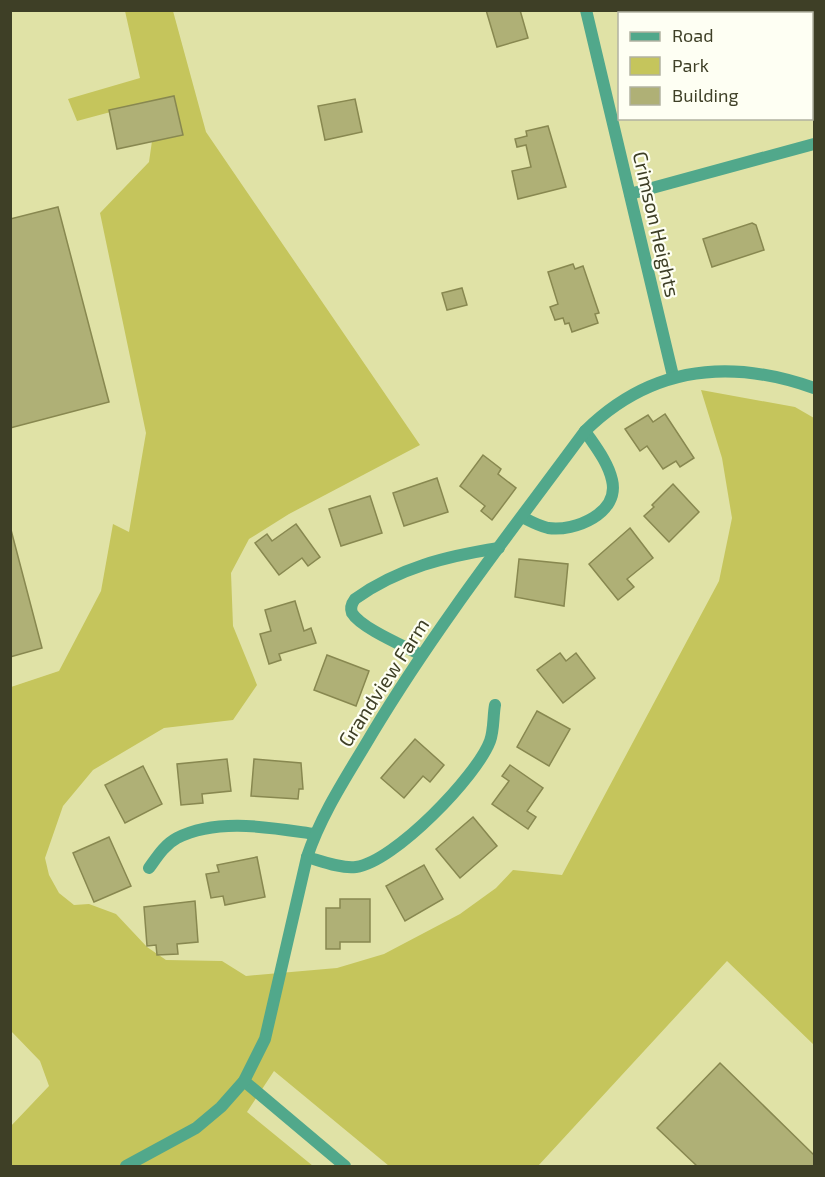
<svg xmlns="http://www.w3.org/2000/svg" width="825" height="1177" viewBox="0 0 825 1177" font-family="'Exo 2',sans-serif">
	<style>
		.green { fill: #c5c55c }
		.building { fill: #afb076; stroke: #888850; stroke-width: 1.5 }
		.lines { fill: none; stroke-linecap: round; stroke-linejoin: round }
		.minor { stroke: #51a88b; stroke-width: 12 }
		.labels { text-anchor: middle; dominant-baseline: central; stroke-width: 4.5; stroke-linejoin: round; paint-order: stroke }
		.street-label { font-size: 20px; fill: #3e3f26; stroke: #fefff3 }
	</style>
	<rect width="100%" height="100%" fill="#e0e2a6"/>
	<path class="green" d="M 125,11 L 173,11 L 206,132 L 420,445 L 289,514 L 249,539 L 231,573 L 233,626 L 257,685 L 233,720 L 164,728 L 93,770 L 63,806 L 45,858 L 49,875 L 59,893 L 74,905 L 89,904 L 116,914 L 147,947 L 166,960 L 222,961 L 246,976 L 337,968 L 384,954 L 460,914 L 496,888 L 513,870 L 562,875 L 719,581 L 732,518 L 722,458 L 701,390 L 795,407 L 814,418 L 814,1045 L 727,961 L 538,1166 L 389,1166 L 274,1071 L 247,1112 L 313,1166 L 11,1166 L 10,1127 L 49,1086 L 40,1061 L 11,1031 L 11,687 L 59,671 L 101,591 L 113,524 L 129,532 L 146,433 L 100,213 L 149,162 L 152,141 L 170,136 L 159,99 L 77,121 L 68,99 L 140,78 Z"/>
	<g class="building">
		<path d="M 486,10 L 520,10 L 528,38 L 497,47 Z"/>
		<path d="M 174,96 L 183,135 L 117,149 L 109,110 Z"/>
		<path d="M 355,99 L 362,132 L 325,140 L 318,106 Z"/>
		<path d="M 548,126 L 566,187 L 518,199 L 512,171 L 531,167 L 526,145 L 517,147 L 515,139 L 527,136 L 526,131 Z"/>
		<path d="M 58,207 L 109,402 L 10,428 L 10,219 Z"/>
		<path d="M 752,223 L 756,225 L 764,250 L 712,267 L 703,239 Z"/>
		<path d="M 573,264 L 575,269 L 583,266 L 599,313 L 595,314 L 598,323 L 572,332 L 569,323 L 565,324 L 563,318 L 555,320 L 550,307 L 558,304 L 548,272 Z"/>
		<path d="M 462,288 L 467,305 L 447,310 L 442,293 Z"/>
		<path d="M 665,414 L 694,458 L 680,467 L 676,461 L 663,469 L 647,446 L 640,451 L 625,429 L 648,415 L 653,422 Z"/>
		<path d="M 483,455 L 501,469 L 498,474 L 516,488 L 492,520 L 481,511 L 485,506 L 460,486 Z"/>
		<path d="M 437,478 L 448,512 L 404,526 L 393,493 Z"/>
		<path d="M 673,484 L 699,512 L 669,542 L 644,516 L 654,507 L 652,505 Z"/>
		<path d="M 370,496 L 382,533 L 341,546 L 329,509 Z"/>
		<path d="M 296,524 L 320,557 L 308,566 L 302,558 L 279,575 L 255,543 L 267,534 L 272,541 Z"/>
		<path d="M 10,526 L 42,648 L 10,657 Z"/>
		<path d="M 630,528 L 653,558 L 627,579 L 634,587 L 618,600 L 589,564 Z"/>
		<path d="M 519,559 L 568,564 L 564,606 L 515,597 Z"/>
		<path d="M 295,601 L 304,631 L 311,628 L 316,643 L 279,654 L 281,660 L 269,664 L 260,634 L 271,631 L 265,610 Z"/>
		<path d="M 560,653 L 566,661 L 576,653 L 595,678 L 563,703 L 537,670 Z"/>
		<path d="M 327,655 L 369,671 L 356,706 L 314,690 Z"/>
		<path d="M 537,711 L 570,729 L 549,766 L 517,747 Z"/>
		<path d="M 415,739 L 444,765 L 430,782 L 423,776 L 404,798 L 381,778 Z"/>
		<path d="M 227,759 L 231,791 L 202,794 L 203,803 L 181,805 L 177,764 Z"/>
		<path d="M 254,759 L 301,763 L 303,789 L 299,789 L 298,799 L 251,796 Z"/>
		<path d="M 510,765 L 543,788 L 527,811 L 536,817 L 528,829 L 492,804 L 509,781 L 502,776 Z"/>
		<path d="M 143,766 L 162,804 L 125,823 L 105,785 Z"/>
		<path d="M 473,817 L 497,846 L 460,878 L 436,849 Z"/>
		<path d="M 109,837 L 131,886 L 94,902 L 73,853 Z"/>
		<path d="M 257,857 L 265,897 L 225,905 L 223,896 L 211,898 L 206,874 L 219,872 L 217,865 Z"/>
		<path d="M 424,865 L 443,899 L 405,921 L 386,886 Z"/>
		<path d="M 340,899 L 370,899 L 370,942 L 340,942 L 340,949 L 326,949 L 326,908 L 340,908 Z"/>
		<path d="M 195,901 L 198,942 L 177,944 L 178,954 L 157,955 L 156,945 L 147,946 L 144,907 Z"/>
		<path d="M 720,1063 L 814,1155 L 814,1166 L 697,1166 L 657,1128 Z"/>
	</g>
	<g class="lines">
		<g class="minor">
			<path d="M 586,10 L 673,376"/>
			<path d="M 630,194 L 814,144"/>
			<path d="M 522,517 C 530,521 539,526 548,528 C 575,532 620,513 612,480 C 608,462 595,446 585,431"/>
			<path d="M 421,655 C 404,646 361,628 352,613 C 350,608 352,603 355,599 C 398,568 447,556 499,548"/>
			<path d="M 307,857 C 321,861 341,869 356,867 C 394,862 477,776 490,741 C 494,730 493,716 495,705"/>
			<path d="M 149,868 C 157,857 164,845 177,838 C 218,817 272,828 315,834"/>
			<path d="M 244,1081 L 345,1166"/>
			<path d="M 126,1166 L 196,1128 L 221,1107 L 244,1081 L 265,1039 L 307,857 C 322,812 349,773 373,732 C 436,627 512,530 585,431 C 651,366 729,358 814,388"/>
		</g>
	</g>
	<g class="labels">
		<g class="street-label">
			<text transform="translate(657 224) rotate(77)">Crimson Heights</text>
			<text transform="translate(383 682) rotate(-57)">Grandview Farm</text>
		</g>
	</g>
	<rect width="825" height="1177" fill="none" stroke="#3e3f26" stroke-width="24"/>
	<rect x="618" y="12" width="195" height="108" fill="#fefff3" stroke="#b1b2a1" stroke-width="1.5"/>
	<rect x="630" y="32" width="30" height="9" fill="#51a88b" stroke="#b1b2a1" stroke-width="1.5"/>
	<text x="672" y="42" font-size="18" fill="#3e3f26">Road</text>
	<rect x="630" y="57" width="30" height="18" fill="#c5c55c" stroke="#b1b2a1" stroke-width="1.5"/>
	<text x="672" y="72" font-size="18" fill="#3e3f26">Park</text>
	<rect x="630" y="87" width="30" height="18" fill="#afb076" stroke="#b1b2a1" stroke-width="1.5"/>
	<text x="672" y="102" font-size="18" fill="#3e3f26">Building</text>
</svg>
